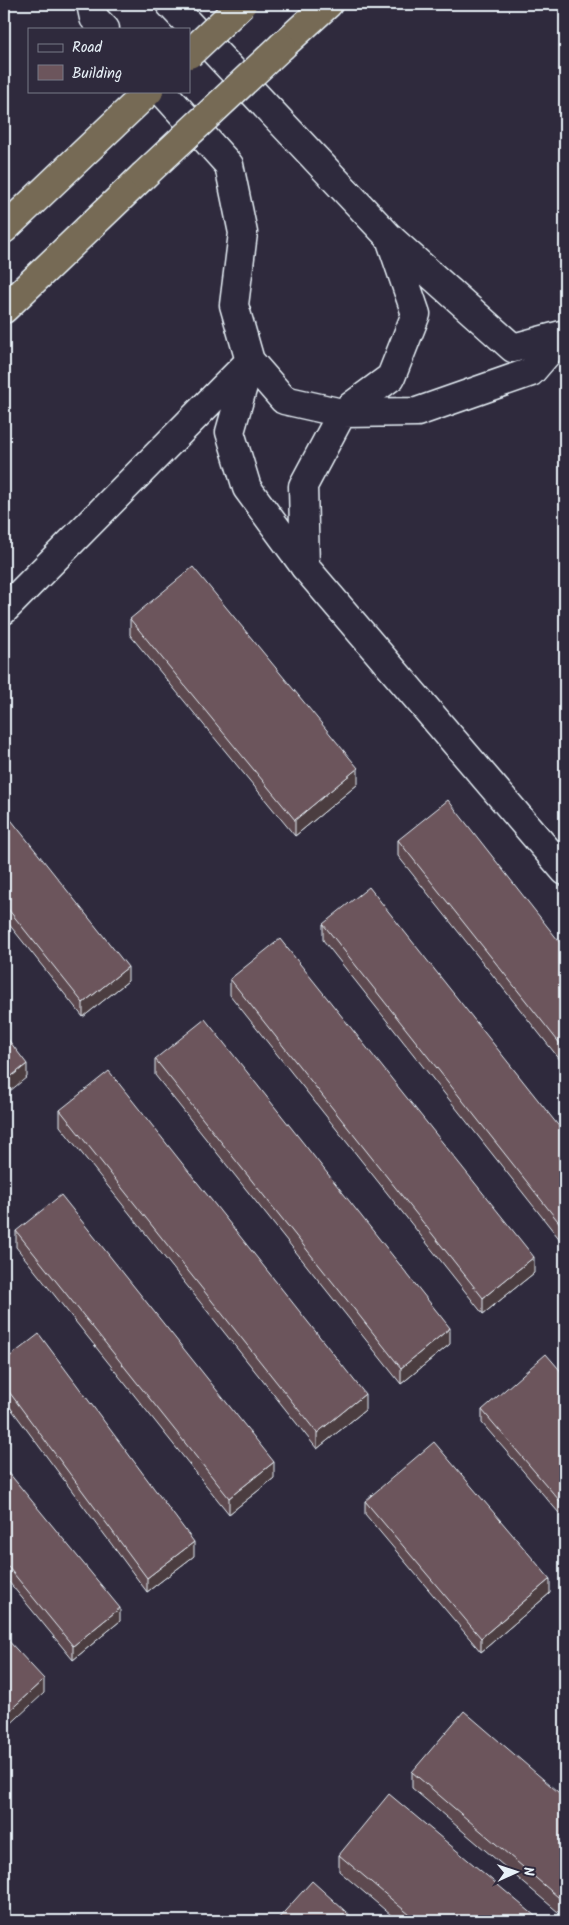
<svg xmlns="http://www.w3.org/2000/svg" width="569" height="1925" viewBox="0 0 569 1925" font-family="Kalam,sans-serif">
	<style>
		.lines { fill: none; stroke-linecap: round; stroke-linejoin: round }
		.minor-casing { stroke: #e8f1f8; stroke-width: 31 }
		.highway-casing { stroke: #e8f1f8; stroke-width: 31 }
		.minor { stroke: #2f2a3d; stroke-width: 28 }
		.highway { stroke: #766a54; stroke-width: 28 }
		.highway-bridge-casing { stroke: #e8f1f8; stroke-width: 31; stroke-linecap: butt }
		.highway-bridge { stroke: #766a54; stroke-width: 28 }
		.wall { fill: #5d494f; stroke: #e8f1f8 }
		.shaded-wall { fill: #4c3c40; stroke: #e8f1f8 }
		.building { fill: #6c555c; stroke: #e8f1f8 }
	</style>
	<rect width="100%" height="100%" fill="#2f2a3d"/>
	<filter id="ink" filterUnits="userSpaceOnUse"><feTurbulence type="fractalNoise" baseFrequency=".02" numOctaves="2"/><feDisplacementMap in="SourceGraphic" scale="10" xChannelSelector="R" yChannelSelector="G"/><feConvolveMatrix kernelMatrix="1 2 1 2 8 2 1 2 1" color-interpolation-filters="sRGB"/></filter>
	<g filter="url(#ink)">
		<g class="lines">
			<g class="minor-casing">
				<g id="minor">
					<path d="M 91,4 L 94,18 L 105,29"/>
					<path d="M 170,4 L 390,238 L 513,348 L 565,334"/>
					<path d="M 162,91 L 229,165 L 243,233 L 234,305 L 250,361 L 284,400 L 342,413 L 391,377 L 416,314 L 390,238"/>
					<path d="M 305,567 L 303,486 L 342,413 L 417,412 L 531,372 L 562,336"/>
					<path d="M 4,610 L 250,361 L 230,432 L 247,488 L 305,567 L 565,871"/>
				</g>
			</g>
			<g class="highway-casing">
				<g id="highway">
					<path d="M 282,46 L 328,4"/>
					<path d="M 4,229 L 149,91"/>
					<path d="M 4,309 L 143,176"/>
				</g>
			</g>
			<use href="#minor" class="minor"/>
			<use href="#highway" class="highway"/>
			<g class="highway-bridge-casing">
				<g id="highway-bridge">
					<path d="M 189,54 L 242,4"/>
					<path d="M 143,176 L 282,46"/>
				</g>
			</g>
			<use href="#highway-bridge" class="highway-bridge"/>
		</g>
		<g class="wall">
			<path d="M 130,619 L 358,784 L 295,836 L 130,635 Z"/>
			<path d="M 4,811 L 128,981 L 83,1017 L 4,918 Z"/>
			<path d="M 398,840 L 565,949 L 565,1066 L 398,856 Z"/>
			<path d="M 323,924 L 565,1134 L 565,1246 L 323,940 Z"/>
			<path d="M 230,979 L 534,1273 L 483,1314 L 230,995 Z"/>
			<path d="M 155,1059 L 450,1344 L 401,1384 L 155,1075 Z"/>
			<path d="M 60,1110 L 365,1410 L 317,1449 L 60,1126 Z"/>
			<path d="M 16,1231 L 274,1478 L 229,1514 L 16,1247 Z"/>
			<path d="M 4,1361 L 194,1556 L 147,1592 L 4,1399 Z"/>
			<path d="M 565,1376 L 565,1520 L 482,1423 L 482,1410 Z"/>
			<path d="M 4,1467 L 120,1621 L 73,1660 L 4,1576 Z"/>
			<path d="M 365,1501 L 550,1593 L 481,1652 L 365,1514 Z"/>
			<path d="M 412,1772 L 565,1798 L 565,1918 L 412,1788 Z"/>
			<path d="M 339,1855 L 541,1921 L 398,1921 L 339,1871 Z"/>
		</g>
		<g class="shaded-wall">
			<path d="M 358,768 L 358,784 L 295,836 L 295,820 Z"/>
			<path d="M 128,967 L 128,981 L 83,1017 L 83,1003 Z"/>
			<path d="M 27,1064 L 27,1077 L 4,1096 L 4,1082 Z"/>
			<path d="M 534,1257 L 534,1273 L 483,1314 L 483,1298 Z"/>
			<path d="M 450,1328 L 450,1344 L 401,1384 L 401,1368 Z"/>
			<path d="M 365,1394 L 365,1410 L 317,1449 L 317,1433 Z"/>
			<path d="M 274,1462 L 274,1478 L 229,1514 L 229,1498 Z"/>
			<path d="M 194,1542 L 194,1556 L 147,1592 L 147,1578 Z"/>
			<path d="M 550,1579 L 550,1593 L 481,1652 L 481,1638 Z"/>
			<path d="M 120,1608 L 120,1621 L 73,1660 L 73,1646 Z"/>
			<path d="M 44,1679 L 44,1693 L 4,1730 L 4,1716 Z"/>
		</g>
		<g class="building">
			<path d="M 193,567 L 358,768 L 295,820 L 130,619 Z"/>
			<path d="M 448,800 L 565,949 L 565,1050 L 398,840 Z"/>
			<path d="M 4,811 L 128,967 L 83,1003 L 4,904 Z"/>
			<path d="M 369,887 L 565,1134 L 565,1230 L 323,924 Z"/>
			<path d="M 280,939 L 534,1257 L 483,1298 L 230,979 Z"/>
			<path d="M 205,1019 L 450,1328 L 401,1368 L 155,1059 Z"/>
			<path d="M 4,1034 L 27,1064 L 4,1082 Z"/>
			<path d="M 109,1071 L 365,1394 L 317,1433 L 60,1110 Z"/>
			<path d="M 61,1195 L 274,1462 L 229,1498 L 16,1231 Z"/>
			<path d="M 39,1334 L 194,1542 L 147,1578 L 4,1385 L 4,1361 Z"/>
			<path d="M 546,1354 L 565,1376 L 565,1507 L 482,1410 Z"/>
			<path d="M 434,1442 L 550,1579 L 481,1638 L 365,1501 Z"/>
			<path d="M 4,1467 L 120,1608 L 73,1646 L 4,1562 Z"/>
			<path d="M 4,1636 L 44,1679 L 4,1716 Z"/>
			<path d="M 464,1711 L 565,1798 L 565,1903 L 412,1772 Z"/>
			<path d="M 389,1794 L 541,1921 L 417,1921 L 339,1855 Z"/>
			<path d="M 312,1881 L 356,1921 L 276,1921 Z"/>
		</g>
	</g>
	<rect width="569" height="1925" fill="none" stroke="#2f2a3d" stroke-width="20"/>
	<rect x="10" y="10" width="549" height="1905" fill="none" stroke="#e8f1f8" stroke-width="2" filter="url(#ink)"/>
	<rect x="28" y="28" width="162" height="65" fill="#2f2a3d" stroke="#797a88"/>
	<rect x="38" y="44" width="25" height="8" fill="#2f2a3d" stroke="#797a88"/>
	<text x="72" y="52" font-size="15" fill="#e8f1f8">Road</text>
	<rect x="38" y="65" width="25" height="15" fill="#6c555c" stroke="#797a88"/>
	<text x="72" y="78" font-size="15" fill="#e8f1f8">Building</text>
	<g transform="translate(516 1872) rotate(87)" stroke="#2f2a3d" stroke-width="4" paint-order="stroke">
	<path d="M0-4L9 19L0 12L-9 19Z" fill="#e8f1f8"/>
	<text y="-8" font-size="14" font-weight="bold" text-anchor="middle" fill="#e8f1f8">N</text>
	</g>
</svg>
